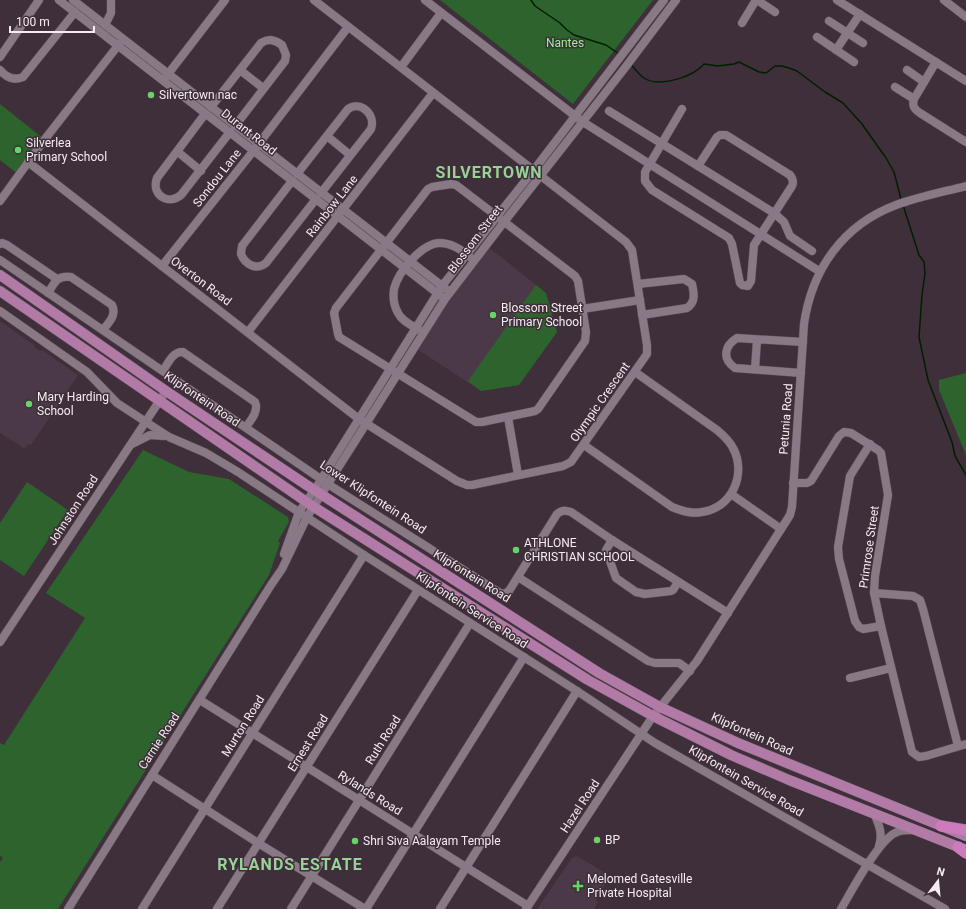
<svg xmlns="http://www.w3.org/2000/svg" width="966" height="909" viewBox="0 0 966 909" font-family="Roboto,sans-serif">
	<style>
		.built { fill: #4c3947 }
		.green { fill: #2d632d }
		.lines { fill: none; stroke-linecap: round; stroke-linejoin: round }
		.stream { stroke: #001f01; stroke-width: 1.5 }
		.minor-casing { stroke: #5a4e57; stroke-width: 9 }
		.major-casing { stroke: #5a4e57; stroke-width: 11 }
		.highway-casing { stroke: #5a4e57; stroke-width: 12 }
		.minor { stroke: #897885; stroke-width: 8 }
		.major { stroke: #b27aa6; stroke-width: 10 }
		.highway { stroke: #cd7bbc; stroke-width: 11 }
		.poi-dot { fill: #66d466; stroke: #3e2f3a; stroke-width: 1.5 }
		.labels { text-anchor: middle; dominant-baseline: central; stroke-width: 3; stroke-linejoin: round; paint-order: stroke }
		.park-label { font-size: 12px; fill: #9aef98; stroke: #3e2f3a }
		.poi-label { font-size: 12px; fill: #f5ebf2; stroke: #3e2f3a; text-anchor: start }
		.street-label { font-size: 12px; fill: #f5ebf2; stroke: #3e2f3a }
		.district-label { font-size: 16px; font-weight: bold; letter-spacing: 1px; fill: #99d197; stroke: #3e2f3a }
	</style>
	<rect width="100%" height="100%" fill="#3e2f3a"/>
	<g class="built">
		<path d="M 486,245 L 546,293 L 557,332 L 519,385 L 481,391 L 414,347 Z"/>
		<path d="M 0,321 L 34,345 L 34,347 L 40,351 L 42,350 L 78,375 L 31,445 L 28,444 L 25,449 L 0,433 Z"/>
		<path d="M 577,856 L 607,874 L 608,879 L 596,901 L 598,902 L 594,909 L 537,909 L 572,858 Z"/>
	</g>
	<g class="green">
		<path d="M 440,0 L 653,0 L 573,104 Z"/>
		<path d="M 0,104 L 44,139 L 19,175 L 0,160 Z"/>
		<path d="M 536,285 L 546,293 L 557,332 L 519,385 L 481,391 L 468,381 Z"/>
		<path d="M 966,373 L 966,455 L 939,390 L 939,380 Z"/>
		<path d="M 143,450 L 189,472 L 229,479 L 288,517 L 289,522 L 278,541 L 280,543 L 269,575 L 58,909 L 0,909 L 0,862 L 3,858 L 0,856 L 0,743 L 4,745 L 85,618 L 46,593 Z"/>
		<path d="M 27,482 L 68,510 L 24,576 L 0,560 L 0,523 Z"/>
	</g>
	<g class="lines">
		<g class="stream">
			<path d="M 531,0 L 535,6 L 560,23 L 567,30 L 574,35 L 606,45 L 619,54"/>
			<path d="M 631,64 C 635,69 638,74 644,78 C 659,88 693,77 704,64 L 718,66 L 734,64 L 739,62 L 759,72 L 766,73 L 775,66 L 782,66 L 789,68 L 797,71 L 825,92 L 843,103 L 862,124 L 886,158 L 894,172 L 901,199"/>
			<path d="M 903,205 L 919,255 L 924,262 L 925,273 L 922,295 L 919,337 L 928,380 L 952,442 L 955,456 L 966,475"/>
		</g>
		<g class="minor-casing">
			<g id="minor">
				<path d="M 59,0 L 441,296"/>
				<path d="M 73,0 L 446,289"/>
				<path d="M 425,0 L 583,122 L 819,271"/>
				<path d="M 757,0 L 775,12"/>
				<path d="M 837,0 L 966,81"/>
				<path d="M 944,0 L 966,17"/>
				<path d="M 829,21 L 863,43"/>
				<path d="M 742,23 L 756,0"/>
				<path d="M 105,25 L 111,13 L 111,0"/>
				<path d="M 817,37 L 854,62"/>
				<path d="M 836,50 L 860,14"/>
				<path d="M 0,57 L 39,0"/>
				<path d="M 936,62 L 914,99 C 912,106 914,109 920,113 L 966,142"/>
				<path d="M 401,67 L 441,13"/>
				<path d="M 0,70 C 6,77 14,81 23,77 L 75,12"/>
				<path d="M 240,70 L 263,88"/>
				<path d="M 907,70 L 924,82"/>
				<path d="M 165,78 L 225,0"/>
				<path d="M 895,87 L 914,99"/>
				<path d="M 211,107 L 261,43 C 269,38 275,40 282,45 L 286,55 L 285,61 L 235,126"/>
				<path d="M 682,109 L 645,172 L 645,181 L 652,190 L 729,238 L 732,244 L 740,283 L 742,285 L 748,286 L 751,281 L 754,245 L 792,186 C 794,182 793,179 790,175 L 726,135 L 720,135 L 717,137 L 698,166"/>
				<path d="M 609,111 L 774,213 L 784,222 L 790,236 L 812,251"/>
				<path d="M 205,114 L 157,178 C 151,194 167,206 181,195 L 230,132"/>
				<path d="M 327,136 L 350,155"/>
				<path d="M 178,152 L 201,171"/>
				<path d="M 28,162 L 359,419 L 457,481 L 467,485 L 472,485 L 563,466 L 571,462 L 647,354 L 647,345 L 632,250 L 626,242 L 314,0"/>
				<path d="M 297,174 L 348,109 C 361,100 376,115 371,129 L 321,193"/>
				<path d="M 292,181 L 242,246 L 241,254 C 245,264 256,271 266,263 L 316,199"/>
				<path d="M 451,184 L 456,185 L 460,188 L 575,276 L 578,281 L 586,332 L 585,341 L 538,409 L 535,411 L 482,422 L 476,422 L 339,337 L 338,334 L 334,313 L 336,308 L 428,189 L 432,187 Z"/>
				<path d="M 0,201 L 45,139 L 120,43"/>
				<path d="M 0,244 L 2,243 L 7,245 L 57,279"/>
				<path d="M 0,260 L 334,488 L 500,593 L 504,594 L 509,591 L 557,514 C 562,510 565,510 571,512 L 612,540 L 728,613"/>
				<path d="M 162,266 L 254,150 L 348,27"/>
				<path d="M 638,284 L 684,279 L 692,284 C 694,293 696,302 687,308 L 642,315"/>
				<path d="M 48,293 C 55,282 57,275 71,277 L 112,305 C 117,315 109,322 103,330"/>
				<path d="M 582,309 L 640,300"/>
				<path d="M 0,311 L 87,372 L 117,403 L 169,437 L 206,453 L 238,472 L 364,555 L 577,691 L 655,743 L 945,909"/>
				<path d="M 419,330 C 411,325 402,321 398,313 C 394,306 393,296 394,289 C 398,272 422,243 440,243 C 452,243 462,250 470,257"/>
				<path d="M 248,332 L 433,93"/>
				<path d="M 755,369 L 757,340"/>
				<path d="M 163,371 C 168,363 173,351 183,352 L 255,402 C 259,411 251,420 246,427"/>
				<path d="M 801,373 L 735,368 C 722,359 724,346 737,338 L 803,342"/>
				<path d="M 508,417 L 518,475"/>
				<path d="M 132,444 L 150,435 L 164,436"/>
				<path d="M 870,444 L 850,476 L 838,547 L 839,559 L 855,621 L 859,627 L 863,629 L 881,626"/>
				<path d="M 584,445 L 672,507 C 682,511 691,514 702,512 C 732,508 747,474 733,448 C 729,440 723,435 717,430 L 635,372"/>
				<path d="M 793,483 L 807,483 L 811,481 L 839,436 L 844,432 L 851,433 L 878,450 L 881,453 L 888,495 L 875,576 L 874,593 L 881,626 L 912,752 L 919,757 L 926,756 L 966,744"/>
				<path d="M 731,494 L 781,529"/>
				<path d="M 612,540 L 606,550 L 616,578 L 636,592 L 645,594 L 671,591 L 673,590 L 678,582"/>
				<path d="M 284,554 L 299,512 L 317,486 L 442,286 L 533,171 L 664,0"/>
				<path d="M 518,577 L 648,661 L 655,663 L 679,663 L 690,671"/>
				<path d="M 874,593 L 913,596 L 920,600 L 923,609 L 958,746"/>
				<path d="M 0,642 L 166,391"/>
				<path d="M 850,678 L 891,668"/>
				<path d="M 200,700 L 528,906"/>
				<path d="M 152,775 L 258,843 L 365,909"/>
				<path d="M 874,813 C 879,825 883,833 879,846"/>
				<path d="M 68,909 L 271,585 L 282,569 L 307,517 L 445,299 L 504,222 L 624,69 L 676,0"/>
				<path d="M 142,909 L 364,555"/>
				<path d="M 217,909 L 418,590"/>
				<path d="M 291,909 L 470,623"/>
				<path d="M 366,909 L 524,657"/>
				<path d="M 440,909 L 577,691"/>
				<path d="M 526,909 L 653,716 L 697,661 L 790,515 L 792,507 L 804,324 C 812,269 843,225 896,205 C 918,197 943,192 966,186"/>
				<path d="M 841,909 C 851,892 878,841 895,833 C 900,830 906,830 913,830"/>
			</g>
		</g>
		<g class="major-casing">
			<g id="major">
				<path d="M 0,275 L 166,391 L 305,484 L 599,673 L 660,707 L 738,743 L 966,836"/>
				<path d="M 0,291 L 314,507 L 588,680 L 653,716 L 731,755 L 789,780 L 966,850"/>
			</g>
		</g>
		<g class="highway-casing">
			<g id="highway">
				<path d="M 941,826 L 966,830"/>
				<path d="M 958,847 L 966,853"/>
			</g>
		</g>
		<use href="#minor" class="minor"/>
		<use href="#major" class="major"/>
		<use href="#highway" class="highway"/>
	</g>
	<g class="poi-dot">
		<circle cx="151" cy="95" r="4"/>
		<circle cx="18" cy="150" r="4"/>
		<circle cx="493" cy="315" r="4"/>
		<circle cx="29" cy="404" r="4"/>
		<circle cx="516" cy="550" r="4"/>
		<circle cx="597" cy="840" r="4"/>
		<circle cx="355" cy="841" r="4"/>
		<path d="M576 880h4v4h4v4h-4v4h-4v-4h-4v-4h4z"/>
	</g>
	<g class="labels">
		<g class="park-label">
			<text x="565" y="43">Nantes</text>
		</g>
		<g class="poi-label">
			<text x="159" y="95">Silvertown nac</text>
			<text x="26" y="143">Silverlea<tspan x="26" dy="14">Primary School</tspan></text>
			<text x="501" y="308">Blossom Street<tspan x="501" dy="14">Primary School</tspan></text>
			<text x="37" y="397">Mary Harding<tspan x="37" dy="14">School</tspan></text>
			<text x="524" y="543">ATHLONE<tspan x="524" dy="14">CHRISTIAN SCHOOL</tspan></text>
			<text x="605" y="840">BP</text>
			<text x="363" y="841">Shri Siva Aalayam Temple</text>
			<text x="587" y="879">Melomed Gatesville<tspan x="587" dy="14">Private Hospital</tspan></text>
		</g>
		<g class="street-label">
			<text transform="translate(249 132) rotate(38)">Durant Road</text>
			<text transform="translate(217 178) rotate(-52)">Sondou Lane</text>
			<text transform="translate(332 206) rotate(-52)">Rainbow Lane</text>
			<text transform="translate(475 239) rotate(-53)">Blossom Street</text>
			<text transform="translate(201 281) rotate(37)">Overton Road</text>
			<text transform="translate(202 399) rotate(34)">Klipfontein Road</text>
			<text transform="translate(600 402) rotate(-55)">Olympic Crescent</text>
			<text transform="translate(786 419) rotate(-86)">Petunia Road</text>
			<text transform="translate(373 497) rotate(33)">Lower Klipfontein Road</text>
			<text transform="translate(73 510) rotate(-57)">Johnston Road</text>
			<text transform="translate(869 547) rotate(-82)">Primrose Street</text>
			<text transform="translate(472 576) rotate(32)">Klipfontein Road</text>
			<text transform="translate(472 610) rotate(33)">Klipfontein Service Road</text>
			<text transform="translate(243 726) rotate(-58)">Murton Road</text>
			<text transform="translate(752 734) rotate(24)">Klipfontein Road</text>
			<text transform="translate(383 740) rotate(-58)">Ruth Road</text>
			<text transform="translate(159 741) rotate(-57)">Carnie Road</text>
			<text transform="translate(308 743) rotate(-58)">Ernest Road</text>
			<text transform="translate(746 781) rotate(30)">Klipfontein Service Road</text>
			<text transform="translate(370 793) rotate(32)">Rylands Road</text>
			<text transform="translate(580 806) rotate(-57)">Hazel Road</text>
		</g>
		<g class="district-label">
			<text x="489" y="172">SILVERTOWN</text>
			<text x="290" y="864">RYLANDS ESTATE</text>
		</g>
	</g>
	<g transform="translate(938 881) rotate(16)" stroke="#3e2f3a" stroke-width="3" paint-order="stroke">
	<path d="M0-3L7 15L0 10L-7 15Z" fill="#f5ebf2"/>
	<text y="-6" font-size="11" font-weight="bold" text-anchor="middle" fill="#f5ebf2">N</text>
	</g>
	<path d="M10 26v6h84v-6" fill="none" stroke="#f5ebf2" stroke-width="2"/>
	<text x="16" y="26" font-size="12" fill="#f5ebf2" stroke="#3e2f3a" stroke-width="3" paint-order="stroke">100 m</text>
</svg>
